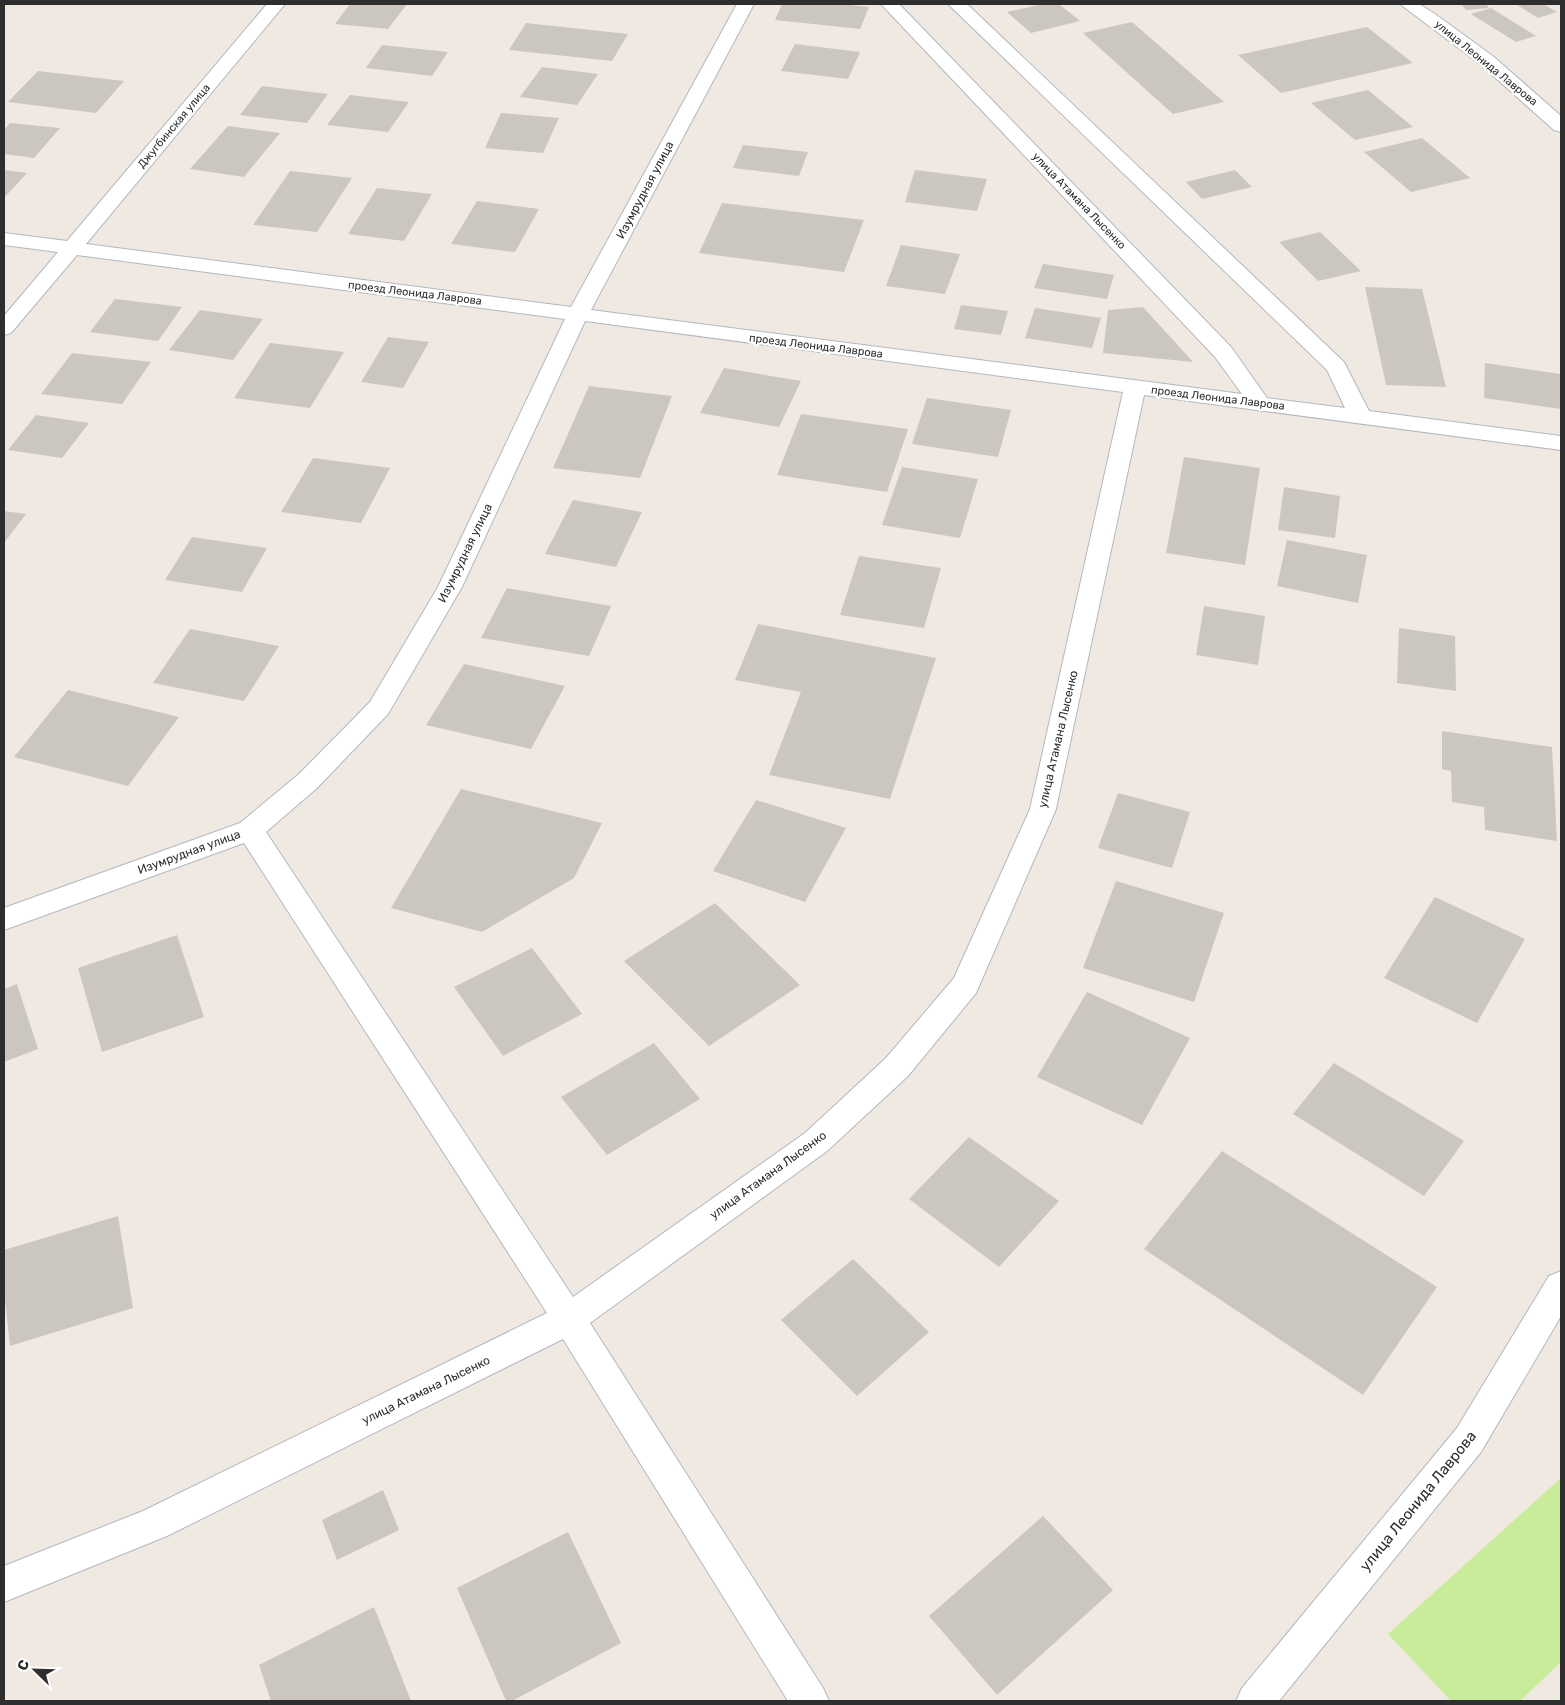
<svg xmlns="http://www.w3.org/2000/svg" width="1565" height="1705" viewBox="0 0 1565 1705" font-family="Rubik,sans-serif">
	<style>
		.pitch { fill: #c9ec9a }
		.building { fill: #cbc7bf }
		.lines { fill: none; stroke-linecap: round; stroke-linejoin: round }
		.minor-casing { stroke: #b4b7c1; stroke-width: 2 }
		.minor { fill: #fff; fill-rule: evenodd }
		.labels { text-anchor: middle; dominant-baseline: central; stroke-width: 4.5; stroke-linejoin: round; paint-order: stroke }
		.far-street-label { font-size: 11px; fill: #2e2e2e; stroke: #fff }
		.street-label { font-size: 12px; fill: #2e2e2e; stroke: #fff }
		.near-street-label { font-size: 15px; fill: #2e2e2e; stroke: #fff }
	</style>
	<rect width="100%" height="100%" fill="#efe9e1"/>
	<path class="pitch" d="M 1561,1478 L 1561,1662 L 1520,1701 L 1451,1701 L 1388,1634 Z"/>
	<g class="building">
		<path d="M 350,4 L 407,4 L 388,29 L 335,24 Z"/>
		<path d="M 782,4 L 840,4 L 869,7 L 860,29 L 775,20 Z"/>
		<path d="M 1043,4 L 1059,4 L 1080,21 L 1031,33 L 1007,12 Z"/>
		<path d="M 1461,4 L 1486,4 L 1489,8 L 1466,10 Z"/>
		<path d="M 1523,4 L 1543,4 L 1557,12 L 1538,18 L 1517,5 Z"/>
		<path d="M 1491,8 L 1536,36 L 1516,42 L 1471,14 Z"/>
		<path d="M 1132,22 L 1224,102 L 1173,114 L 1083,33 Z"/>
		<path d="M 526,23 L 628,34 L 612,61 L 509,50 Z"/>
		<path d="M 1367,27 L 1413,63 L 1281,93 L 1238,55 Z"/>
		<path d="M 795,44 L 860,52 L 848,79 L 781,71 Z"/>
		<path d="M 382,45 L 448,52 L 432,76 L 366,68 Z"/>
		<path d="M 542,67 L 598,74 L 577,105 L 520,97 Z"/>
		<path d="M 38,71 L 124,81 L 96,113 L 8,102 Z"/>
		<path d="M 262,86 L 328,94 L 307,123 L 240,115 Z"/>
		<path d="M 1368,90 L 1413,127 L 1355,140 L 1311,103 Z"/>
		<path d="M 350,95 L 409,102 L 388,132 L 327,125 Z"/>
		<path d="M 501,113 L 559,118 L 543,153 L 485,148 Z"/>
		<path d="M 10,123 L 60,128 L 34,158 L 4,154 L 4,130 Z"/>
		<path d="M 228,126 L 280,133 L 244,177 L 190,169 Z"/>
		<path d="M 1422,138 L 1470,178 L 1411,192 L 1364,152 Z"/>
		<path d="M 743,145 L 808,152 L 799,176 L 733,168 Z"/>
		<path d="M 4,170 L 27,173 L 4,198 Z"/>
		<path d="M 915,170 L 987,179 L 977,211 L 905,202 Z"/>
		<path d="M 1235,170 L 1252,187 L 1202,199 L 1186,182 Z"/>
		<path d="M 290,171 L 352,178 L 317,232 L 253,225 Z"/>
		<path d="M 377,188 L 432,194 L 404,241 L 348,234 Z"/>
		<path d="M 477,201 L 539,209 L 515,252 L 451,244 Z"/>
		<path d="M 722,203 L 864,220 L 844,272 L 699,253 Z"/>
		<path d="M 1320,232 L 1361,271 L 1318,281 L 1279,242 Z"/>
		<path d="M 901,245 L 960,254 L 945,294 L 886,286 Z"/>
		<path d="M 1043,264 L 1114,275 L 1107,299 L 1034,288 Z"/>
		<path d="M 1365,287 L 1422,289 L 1446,387 L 1386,385 Z"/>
		<path d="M 115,299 L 182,307 L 158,341 L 90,332 Z"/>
		<path d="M 961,305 L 1008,311 L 1001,335 L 954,329 Z"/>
		<path d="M 1143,307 L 1193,362 L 1103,353 L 1108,310 Z"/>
		<path d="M 1035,308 L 1101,318 L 1092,348 L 1025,338 Z"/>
		<path d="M 200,310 L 263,319 L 233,360 L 169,350 Z"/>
		<path d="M 388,337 L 429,342 L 403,388 L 361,382 Z"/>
		<path d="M 270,343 L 344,352 L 310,408 L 234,398 Z"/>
		<path d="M 72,353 L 151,362 L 122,404 L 41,394 Z"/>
		<path d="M 1485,363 L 1561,374 L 1561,409 L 1484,398 Z"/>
		<path d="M 724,368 L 801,381 L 779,427 L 700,413 Z"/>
		<path d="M 589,386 L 672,396 L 640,478 L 553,468 Z"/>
		<path d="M 927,398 L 1011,410 L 998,457 L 912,444 Z"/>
		<path d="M 801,414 L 908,429 L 887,492 L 777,475 Z"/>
		<path d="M 36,415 L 89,423 L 62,458 L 8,450 Z"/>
		<path d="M 1184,457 L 1260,468 L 1245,565 L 1166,553 Z"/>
		<path d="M 313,458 L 390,468 L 361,523 L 281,512 Z"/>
		<path d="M 902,467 L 978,479 L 960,538 L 882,525 Z"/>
		<path d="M 1284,487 L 1340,496 L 1335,538 L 1278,530 Z"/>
		<path d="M 573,500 L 642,512 L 616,567 L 545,554 Z"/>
		<path d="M 4,511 L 26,514 L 4,543 Z"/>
		<path d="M 192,537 L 267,548 L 242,592 L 165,580 Z"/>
		<path d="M 1287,540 L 1367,555 L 1358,603 L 1277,586 Z"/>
		<path d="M 859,556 L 941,568 L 924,628 L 840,615 Z"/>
		<path d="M 507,588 L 611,606 L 589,656 L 481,638 Z"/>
		<path d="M 1204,606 L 1265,616 L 1258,665 L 1196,655 Z"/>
		<path d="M 758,624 L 936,658 L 890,799 L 769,775 L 801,692 L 735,680 Z"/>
		<path d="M 1399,628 L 1455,636 L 1456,691 L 1397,683 Z"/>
		<path d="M 190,629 L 279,646 L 244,701 L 153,683 Z"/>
		<path d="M 464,664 L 565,686 L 531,749 L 426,725 Z"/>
		<path d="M 68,690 L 179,717 L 128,786 L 14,757 Z"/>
		<path d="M 1442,731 L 1552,747 L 1557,841 L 1485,830 L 1484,807 L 1452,802 L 1451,771 L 1442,769 Z"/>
		<path d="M 461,789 L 602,823 L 574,878 L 482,932 L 391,908 Z"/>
		<path d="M 1118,793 L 1190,812 L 1172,868 L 1098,848 Z"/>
		<path d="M 756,800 L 846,828 L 805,902 L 713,871 Z"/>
		<path d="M 1116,881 L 1224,913 L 1194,1002 L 1083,968 Z"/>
		<path d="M 1435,897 L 1525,939 L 1477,1023 L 1384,978 Z"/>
		<path d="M 715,903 L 800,985 L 709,1046 L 624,961 Z"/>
		<path d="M 177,935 L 204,1017 L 102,1052 L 78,968 Z"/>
		<path d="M 532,948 L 582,1014 L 503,1056 L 454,987 Z"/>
		<path d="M 17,984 L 38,1049 L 4,1062 L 4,989 Z"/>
		<path d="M 1087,992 L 1190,1038 L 1142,1125 L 1037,1077 Z"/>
		<path d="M 654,1043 L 700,1099 L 607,1155 L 561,1097 Z"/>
		<path d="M 1334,1063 L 1464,1141 L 1424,1196 L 1293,1114 Z"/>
		<path d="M 969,1137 L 1059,1201 L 999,1267 L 909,1199 Z"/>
		<path d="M 1222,1151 L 1437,1287 L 1363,1395 L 1144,1249 Z"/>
		<path d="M 118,1216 L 133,1308 L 10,1346 L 4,1290 L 4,1250 Z"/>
		<path d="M 853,1259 L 929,1332 L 857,1396 L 781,1320 Z"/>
		<path d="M 383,1490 L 399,1530 L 337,1560 L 322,1520 Z"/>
		<path d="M 1043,1516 L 1113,1590 L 997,1695 L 929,1616 Z"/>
		<path d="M 568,1532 L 621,1643 L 512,1701 L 506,1701 L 457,1588 Z"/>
		<path d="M 374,1607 L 411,1701 L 271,1701 L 259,1665 Z"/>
	</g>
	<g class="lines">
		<g class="minor-casing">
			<g id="minor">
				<path d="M 267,4 L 285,4 L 86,244 L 571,307 L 737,4 L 754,4 L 591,310 L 1242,394 L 1215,357 L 881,4 L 899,4 L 1231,347 L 1267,398 L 1345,408 L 1327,370 L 948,4 L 967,4 L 1344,362 L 1369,411 L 1561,436 L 1561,450 L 1144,395 L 1056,809 L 976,993 L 908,1076 L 827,1151 L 590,1323 L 823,1688 L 829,1701 L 788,1701 L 563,1339 L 167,1536 L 4,1602 L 4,1566 L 143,1511 L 547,1313 L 244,843 L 4,930 L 4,908 L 240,823 L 299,774 L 370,702 L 438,587 L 565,319 L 77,255 L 11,333 L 4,335 L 4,316 L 58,252 L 4,245 L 4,233 L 67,241 ZM 585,321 L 1123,392 L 1030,809 L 954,978 L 886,1058 L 805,1133 L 573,1297 L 266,832 L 317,788 L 388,714 L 462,587 Z"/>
				<path d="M 1400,4 L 1419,4 L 1435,14 L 1494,57 L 1561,116 L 1561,132 L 1554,130 L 1481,65 Z"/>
				<path d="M 1561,1271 L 1561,1316 L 1481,1452 L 1279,1701 L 1236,1701 L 1242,1688 L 1457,1428 L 1549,1276 Z"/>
			</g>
		</g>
		<use href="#minor" class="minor"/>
	</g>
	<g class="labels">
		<g class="far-street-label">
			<text transform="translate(1486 63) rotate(39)">улица Леонида Лаврова</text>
			<text transform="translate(174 126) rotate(-50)">Джугбинская улица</text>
			<text transform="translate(1079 201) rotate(46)">улица Атамана Лысенко</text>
			<text transform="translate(415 293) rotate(7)">проезд Леонида Лаврова</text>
			<text transform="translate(816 346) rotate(7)">проезд Леонида Лаврова</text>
			<text transform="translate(1218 398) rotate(7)">проезд Леонида Лаврова</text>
		</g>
		<g class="street-label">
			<text transform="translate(645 190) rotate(-62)">Изумрудная улица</text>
			<text transform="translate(465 553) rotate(-64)">Изумрудная улица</text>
			<text transform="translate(1058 739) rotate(-77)">улица Атамана Лысенко</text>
			<text transform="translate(189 852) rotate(-20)">Изумрудная улица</text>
			<text transform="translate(768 1175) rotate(-36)">улица Атамана Лысенко</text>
			<text transform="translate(426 1390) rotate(-26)">улица Атамана Лысенко</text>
		</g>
		<g class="near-street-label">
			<text transform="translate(1418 1501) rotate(-51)">улица Леонида Лаврова</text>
		</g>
	</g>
	<rect width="1565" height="1705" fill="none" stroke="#2e2e2e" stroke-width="10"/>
	<g transform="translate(35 1670) rotate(293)" stroke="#ffffff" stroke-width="4" paint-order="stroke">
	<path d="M0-4L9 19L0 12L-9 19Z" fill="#2e2e2e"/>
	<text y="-8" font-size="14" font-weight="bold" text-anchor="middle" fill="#2e2e2e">С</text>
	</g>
</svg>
